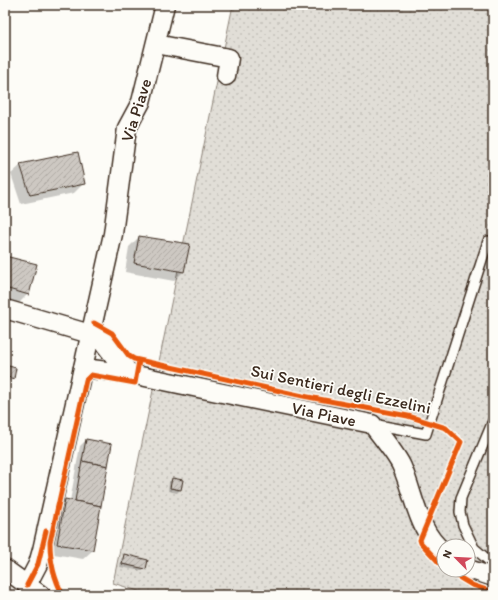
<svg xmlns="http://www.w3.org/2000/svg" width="498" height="600" viewBox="0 0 498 600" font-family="Itim,sans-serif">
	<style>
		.park { fill: url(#park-dots); stroke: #8e847a; fill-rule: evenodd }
		.shadow { fill: #0003 }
		.building { fill: url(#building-hatch); stroke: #3b2a1e }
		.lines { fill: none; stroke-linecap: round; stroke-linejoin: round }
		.lane-casing { stroke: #3b2a1e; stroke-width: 12 }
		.street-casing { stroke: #3b2a1e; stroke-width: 21 }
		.lane { stroke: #fdfcf7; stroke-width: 9 }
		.street { stroke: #fdfcf7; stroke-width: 18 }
		.cycleway-casing { stroke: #fdfcf7; stroke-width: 8 }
		.cycleway { stroke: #e8590c; stroke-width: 5 }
		.labels { text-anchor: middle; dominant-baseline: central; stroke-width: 3.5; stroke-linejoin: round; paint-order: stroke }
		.street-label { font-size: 17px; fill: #3b2a1e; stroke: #fdfcf7 }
	</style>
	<defs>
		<pattern id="park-dots" width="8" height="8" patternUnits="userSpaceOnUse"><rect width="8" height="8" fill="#e1ded7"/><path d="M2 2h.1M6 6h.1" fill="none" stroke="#c2bfb8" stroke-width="1.8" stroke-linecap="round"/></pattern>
		<pattern id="building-hatch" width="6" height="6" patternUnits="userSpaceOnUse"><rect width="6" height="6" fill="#cdc8c2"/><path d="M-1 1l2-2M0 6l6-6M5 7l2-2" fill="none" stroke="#b1aca6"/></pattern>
	</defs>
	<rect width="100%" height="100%" fill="#fdfcf7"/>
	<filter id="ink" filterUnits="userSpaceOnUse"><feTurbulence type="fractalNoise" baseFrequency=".025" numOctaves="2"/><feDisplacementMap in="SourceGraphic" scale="8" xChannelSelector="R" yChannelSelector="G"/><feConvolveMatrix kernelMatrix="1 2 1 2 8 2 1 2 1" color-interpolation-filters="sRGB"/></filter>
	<g filter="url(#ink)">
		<path class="park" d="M 233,5 L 493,5 L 493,595 L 151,595 L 113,583 ZM 444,546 L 468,546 L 468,570 L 444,570 Z"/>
		<g class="shadow">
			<path d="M 21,165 L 84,183 L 74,193 L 21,204 L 11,174 Z"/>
			<path d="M 139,237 L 183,272 L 174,281 L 125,272 L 129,247 Z"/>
			<path d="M 5,257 L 28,294 L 18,304 L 5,300 Z"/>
			<path d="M 5,366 L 13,378 L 10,381 L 5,379 Z"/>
			<path d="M 86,440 L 93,550 L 83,559 L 48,553 L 56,510 L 65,500 L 70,501 L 80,446 Z"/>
			<path d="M 172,479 L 180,490 L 177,493 L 168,491 L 169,482 Z"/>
			<path d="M 124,556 L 145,568 L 142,571 L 120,567 L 121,559 Z"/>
		</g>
		<g class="building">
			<path d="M 78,152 L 85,184 L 30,195 L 20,164 Z"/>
			<path d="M 139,236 L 190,244 L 184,272 L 134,263 Z"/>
			<path d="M 5,256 L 37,264 L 29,295 L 5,288 Z"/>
			<path d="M 5,365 L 16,368 L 14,379 L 5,376 Z"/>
			<path d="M 86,439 L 112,444 L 108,466 L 82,461 Z"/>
			<path d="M 82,461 L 108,466 L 101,506 L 75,501 Z"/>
			<path d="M 172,478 L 183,480 L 181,490 L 170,488 Z"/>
			<path d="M 65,499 L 101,506 L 93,550 L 57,544 Z"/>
			<path d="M 124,554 L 148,560 L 146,569 L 122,564 Z"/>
		</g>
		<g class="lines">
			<g class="lane-casing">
				<g id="lane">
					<path d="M 493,421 L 461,498 L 460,512 L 463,525 L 474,548 L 488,560 L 493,561"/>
					<path d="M 373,424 L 426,434 L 488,241"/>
				</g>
			</g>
			<g class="street-casing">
				<g id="street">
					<path d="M 156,44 L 229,58 L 226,76"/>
					<path d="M 5,309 L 90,334 L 103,342 L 117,360 L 131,374"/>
					<path d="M 83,368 L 131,374 L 372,424 C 380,435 397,455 402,467 C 414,494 418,533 444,552"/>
					<path d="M 5,569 L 41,595"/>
					<path d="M 468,569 L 493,577"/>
					<path d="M 27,585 L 38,564 L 42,550 L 113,234 L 127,128 L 141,102 L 165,5"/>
				</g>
			</g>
			<use href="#lane" class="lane"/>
			<use href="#street" class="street"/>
			<g class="cycleway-casing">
				<g id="cycleway">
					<path d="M 94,323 L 112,333 L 129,356 L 134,359 L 303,396 L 408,416 L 446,428 L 461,442 L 420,540 L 421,543 L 444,568"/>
					<path d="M 447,570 L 472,585 L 493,592"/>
					<path d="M 27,585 L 38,564 L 46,531"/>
					<path d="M 63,595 C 54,579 50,561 50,542 L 86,380 L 91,375 L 135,383 L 139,361"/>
				</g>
			</g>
			<use href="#cycleway" class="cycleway"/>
		</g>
	</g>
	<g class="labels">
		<g class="street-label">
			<text transform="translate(136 110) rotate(-72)">Via Piave</text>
			<text transform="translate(341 389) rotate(12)">Sui Sentieri degli Ezzelini</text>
			<text transform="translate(324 414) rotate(12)">Via Piave</text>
		</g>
	</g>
	<rect width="498" height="600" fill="none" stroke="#fdfcf7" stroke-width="20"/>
	<rect x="10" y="10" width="478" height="580" fill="none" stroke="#3b2a1e" stroke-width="1.5" filter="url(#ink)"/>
	<g transform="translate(456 558) rotate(294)"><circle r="19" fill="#fdfcf7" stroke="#afa8a0"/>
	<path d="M0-3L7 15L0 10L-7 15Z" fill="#d1495b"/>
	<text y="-6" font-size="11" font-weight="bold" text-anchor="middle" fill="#3b2a1e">N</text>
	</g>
</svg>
